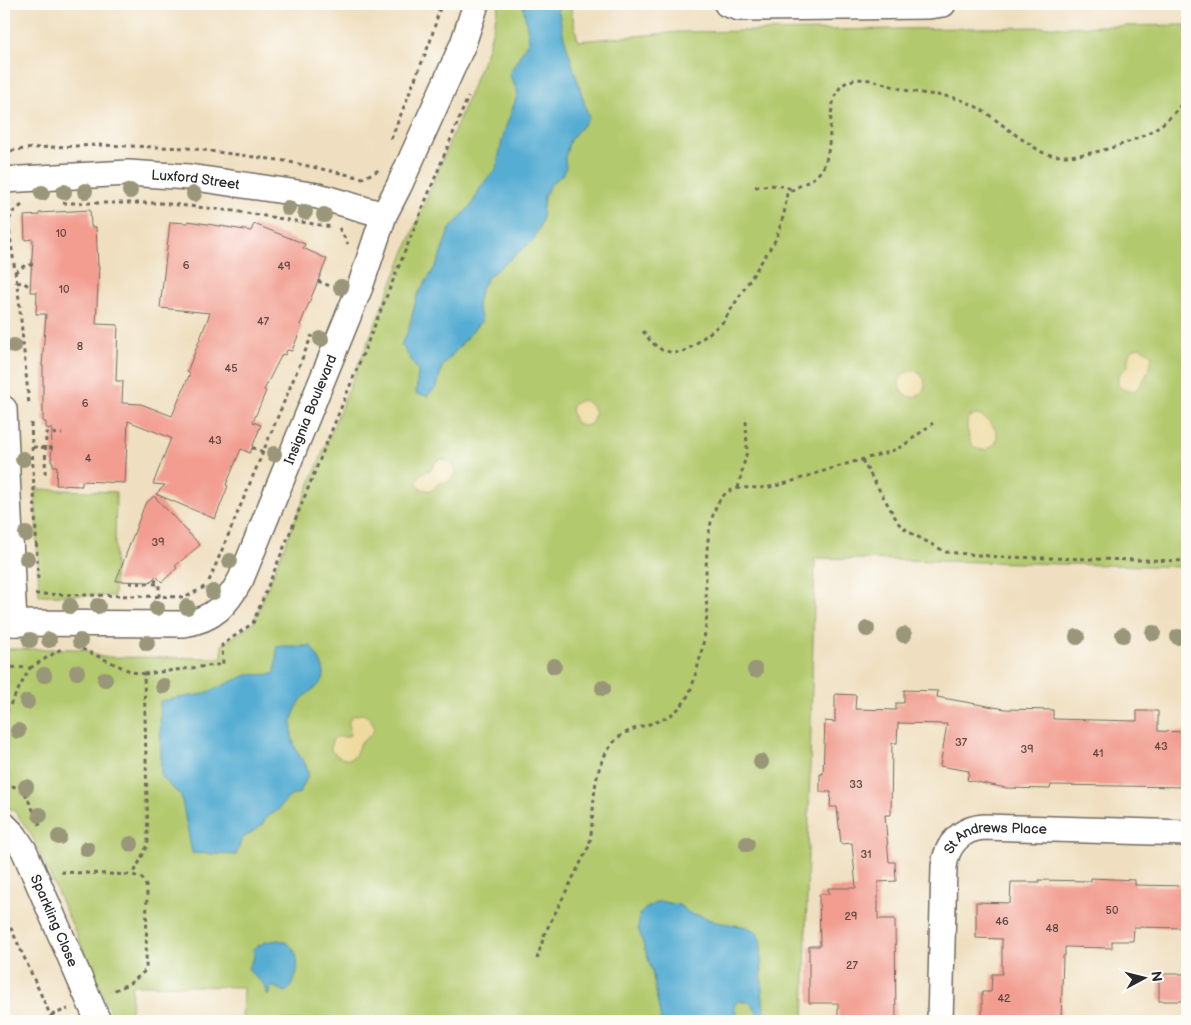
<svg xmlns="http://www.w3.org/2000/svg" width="1191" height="1025" viewBox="0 0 1191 1025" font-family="'Balsamiq Sans',sans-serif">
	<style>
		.green { fill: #b3c96d; stroke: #6f7a4c }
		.sand { fill: #eeda9e; stroke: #8c8264 }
		.water { fill: #56add3; stroke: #406c7f }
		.building { fill: #f29d90 }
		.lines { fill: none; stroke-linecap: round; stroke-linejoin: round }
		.street-casing { stroke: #706a5f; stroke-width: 28 }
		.path { stroke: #706a5f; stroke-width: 3; stroke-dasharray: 4 4; stroke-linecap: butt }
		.street { stroke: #fff; stroke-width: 25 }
		.tree { fill: #9a9679 }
		.labels { text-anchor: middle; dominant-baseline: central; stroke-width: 4; stroke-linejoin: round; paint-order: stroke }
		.number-label { font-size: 11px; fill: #5d4844 }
		.street-label { font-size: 14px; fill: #2b2b2b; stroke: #fdfcf7 }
	</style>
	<rect width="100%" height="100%" fill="#fdfcf7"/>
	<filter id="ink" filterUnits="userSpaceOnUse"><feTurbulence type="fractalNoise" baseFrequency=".02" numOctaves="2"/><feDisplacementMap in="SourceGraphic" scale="10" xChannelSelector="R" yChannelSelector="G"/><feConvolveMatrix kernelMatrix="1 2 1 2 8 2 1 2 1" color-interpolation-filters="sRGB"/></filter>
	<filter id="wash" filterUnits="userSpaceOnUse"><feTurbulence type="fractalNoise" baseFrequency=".0096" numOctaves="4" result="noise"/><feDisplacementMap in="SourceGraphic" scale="20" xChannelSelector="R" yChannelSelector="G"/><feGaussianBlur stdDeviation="1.12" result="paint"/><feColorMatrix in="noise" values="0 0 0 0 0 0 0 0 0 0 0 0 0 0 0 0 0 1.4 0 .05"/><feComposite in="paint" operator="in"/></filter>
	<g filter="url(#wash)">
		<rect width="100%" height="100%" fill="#efdfc0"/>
		<g class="green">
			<path d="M 499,4 L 570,4 L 578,41 L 680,32 L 1187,25 L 1187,567 L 815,558 L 804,1021 L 242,1021 L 243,987 L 146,985 L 132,985 L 131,1013 L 112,1017 L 96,978 L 31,834 L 14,810 L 4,806 L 4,649 L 84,649 L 101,657 L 222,658 L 222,645 L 253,623 L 488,48 Z"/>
			<path d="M 35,489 L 116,492 L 114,596 L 39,595 Z"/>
		</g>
		<g class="sand">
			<path d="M 1140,347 L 1151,354 C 1154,362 1142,389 1133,391 C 1127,392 1122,389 1118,385 L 1118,376 L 1128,366 C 1128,356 1128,349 1140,347 Z"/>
			<circle cx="912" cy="384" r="13"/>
			<path d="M 582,400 C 595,404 599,416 589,425 L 583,426 L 575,422 L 571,410 L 573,404 Z"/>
			<path d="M 975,415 C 981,415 987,419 991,424 C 1011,445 976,461 970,440 C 968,433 965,424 969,417 Z"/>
			<path d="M 442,459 C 459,462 460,483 439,483 L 431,491 L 421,489 L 417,484 C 417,475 422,472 431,470 L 437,460 Z"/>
			<path d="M 363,714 C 367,716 370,718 372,722 C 379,733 366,737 360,744 C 358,747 357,752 355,755 C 348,764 337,757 331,750 L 332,740 L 336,737 L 345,737 L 350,735 C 349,721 345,716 363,714 Z"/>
		</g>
		<g class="water">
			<path d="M 523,4 L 557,4 L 564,37 L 589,118 L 570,140 L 565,158 L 566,168 L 562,175 L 551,184 L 544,196 L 542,220 L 534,240 L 489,276 L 481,288 L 477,304 L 482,320 L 442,367 L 437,387 L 427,396 L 416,394 L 418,371 L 401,344 L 408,331 L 417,296 L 438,262 L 449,230 L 473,203 L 481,186 L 496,169 L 504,132 L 518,93 L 509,74 L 529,40 Z"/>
			<path d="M 277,646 L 311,646 C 313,651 317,655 319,659 C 332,683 317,684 304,697 C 299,701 295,711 293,717 C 290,731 292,743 299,755 C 303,760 307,765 308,772 C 308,779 302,786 300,793 L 293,795 L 287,799 L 276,812 L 267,817 L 262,825 L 242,839 L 236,855 L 192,853 L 181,796 L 161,777 L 160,701 L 203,694 L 247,675 L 275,674 Z"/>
			<path d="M 659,901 L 679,905 L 692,915 L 699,915 L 716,922 L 747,927 L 756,931 L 759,936 L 761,945 L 762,989 L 765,1021 L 758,1021 L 758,1013 L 750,1002 L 742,1002 L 741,1000 L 734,1005 L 737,1016 L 740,1017 L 743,1021 L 729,1021 L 725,1018 C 720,1020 717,1023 712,1020 L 712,1017 L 705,1016 L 700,1021 L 661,1021 L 652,971 L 638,928 L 640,914 L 645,909 Z"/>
			<path d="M 278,940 C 303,943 302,978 286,992 L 271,986 L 270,995 L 267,995 C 268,980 254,981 248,968 L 254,957 L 253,949 L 265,942 Z"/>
		</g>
		<g id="blocks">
			<g class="building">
				<path d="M 90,210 L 91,227 L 96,227 L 98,266 L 99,266 L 96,324 L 118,325 L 116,381 L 123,381 L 122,403 L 141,404 L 172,416 L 190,373 L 187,372 L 210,313 L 160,308 L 170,222 L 188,223 L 188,221 L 251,231 L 254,224 L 305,244 L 303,248 L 327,259 L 300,325 L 302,326 L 292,351 L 287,350 L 285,355 L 282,354 L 264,390 L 266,391 L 253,422 L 261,425 L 250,453 L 241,449 L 226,485 L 228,486 L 215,519 L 156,494 L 165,485 L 153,484 L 171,438 L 128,421 L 125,483 L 82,481 L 82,486 L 56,485 L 57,466 L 53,466 L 53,462 L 51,462 L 52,429 L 46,428 L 46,422 L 43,422 L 43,366 L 42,366 L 46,314 L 36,314 L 37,292 L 30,292 L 33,239 L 25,240 L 24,216 L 39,215 L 39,213 Z"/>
				<path d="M 154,496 L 200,545 L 175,566 L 177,568 L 162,582 L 156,576 L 150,582 L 116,581 L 145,504 Z"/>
				<path d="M 904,690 L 938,691 L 937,697 L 1005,709 L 1053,710 L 1053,719 L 1137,721 L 1137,711 L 1158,711 L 1158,731 L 1185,732 L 1184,760 L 1187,760 L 1187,787 L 1051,785 L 1050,789 L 1006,788 L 967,780 L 969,771 L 940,766 L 947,724 L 898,723 L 897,743 L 892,743 L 891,815 L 885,815 L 889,862 L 895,862 L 896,881 L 878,882 L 878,919 L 895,919 L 896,1021 L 838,1021 L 838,1003 L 809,1003 L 809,946 L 820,946 L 819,894 L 829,894 L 828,888 L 856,888 L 852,843 L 841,844 L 837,807 L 830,807 L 831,792 L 820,792 L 820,774 L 823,774 L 825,721 L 835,722 L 835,694 L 856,695 L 855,709 L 896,710 L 896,703 L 904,703 Z"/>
				<path d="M 1091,878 L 1135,880 L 1135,885 L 1187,886 L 1187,928 L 1134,927 L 1133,941 L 1112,941 L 1112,948 L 1065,947 L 1065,956 L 1063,956 L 1061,1021 L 982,1021 L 982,992 L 991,992 L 992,974 L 1002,974 L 1002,939 L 976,938 L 976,902 L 1010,903 L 1011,882 L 1039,882 L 1039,880 L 1091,881 Z"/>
				<rect x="1159" y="974" width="28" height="27"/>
			</g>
		</g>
	</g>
	<g filter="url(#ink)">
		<use href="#blocks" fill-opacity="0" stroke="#706a5f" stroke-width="1"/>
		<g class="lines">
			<g class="street-casing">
				<g id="street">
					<path d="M 727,4 L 739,8 L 746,8 L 929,6 L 943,4"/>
					<path id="s1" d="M 4,180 L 128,173 L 189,177 L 318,196 L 384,215"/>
					<path d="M 4,409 L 14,623"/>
					<path id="s2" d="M 4,623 L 183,624 C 214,620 227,604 241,579 L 360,287 L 384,215 L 399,186 L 463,44 L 476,4"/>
					<path id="s3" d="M 4,825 L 14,835 L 24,850 L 98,1021"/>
					<path id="s4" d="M 940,1021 L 944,867 C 946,845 961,828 985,827 L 1187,833"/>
				</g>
			</g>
			<g class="path">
				<path d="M 391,139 L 430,42 L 441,4"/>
				<path d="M 4,148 L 9,151 L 32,148 L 99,145 L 187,148 L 285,161 L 363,178 L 379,170"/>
				<path d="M 755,187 C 768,185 779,184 791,189"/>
				<path d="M 63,203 L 160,203 L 234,211 L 332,227"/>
				<path d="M 22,205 L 13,212 L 8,222 L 19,299 L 29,405"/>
				<path d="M 339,228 L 348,244"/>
				<path d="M 15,272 L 24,266 L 36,264"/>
				<path d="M 318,281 L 332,287"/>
				<path d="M 17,283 L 22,282 L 31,287"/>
				<path d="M 643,331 L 651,342 L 662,350 L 674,353 L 684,351 L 693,346 L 723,322 L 776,239 L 784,214 L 787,194 C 796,186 810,183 819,173 C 839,151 820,97 847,82 C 866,73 891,88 910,91 C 934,96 953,94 975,106 C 994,117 1010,132 1028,143 C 1033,146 1039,151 1044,153 C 1071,163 1130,145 1153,130 C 1167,122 1179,110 1187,95"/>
				<path d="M 31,423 L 38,579"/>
				<path d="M 33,447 L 53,448"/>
				<path d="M 252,448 L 259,449 L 262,453"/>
				<path d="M 862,460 L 899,524 L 909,532 L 946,552 L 1001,557 L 1187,561"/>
				<path d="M 45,474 L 46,433 L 62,434"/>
				<path d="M 738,488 L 747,451 L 746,417"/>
				<path d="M 154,579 L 159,585 L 159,597"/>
				<path d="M 209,581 L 312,335"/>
				<path d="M 129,583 L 158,584"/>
				<path d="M 35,594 L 186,597 L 206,586"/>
				<path d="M 82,649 L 132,672 L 144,674 L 148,844 L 133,875 L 142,878 L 147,888 L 146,970 L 132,982 L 111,992"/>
				<path d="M 4,667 L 30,668 L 4,716"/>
				<path d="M 30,668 L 61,649"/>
				<path d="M 144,674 L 223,664 L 222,645 L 253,623 L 468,97"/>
				<path d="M 4,784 L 23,789 L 42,829"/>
				<path d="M 61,872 L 133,875"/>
				<path d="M 4,913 L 53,1021"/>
				<path d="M 537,959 L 545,933 L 589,846 C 596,813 589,776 610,747 C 633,713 677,738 694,680 C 699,663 704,643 706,625 C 708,609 705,592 706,576 C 706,555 708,511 723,496 C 736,483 753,490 769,487 C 788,484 806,476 824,471 C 845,464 867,458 889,452 L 903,446 L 933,423"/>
				<path d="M 51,1015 L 68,1009"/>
				<path d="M 329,1021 L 330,1020"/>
			</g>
			<use href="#street" class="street"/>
		</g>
		<g class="tree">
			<circle cx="85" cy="191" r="8"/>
			<circle cx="130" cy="191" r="8"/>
			<circle cx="64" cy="192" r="8"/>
			<circle cx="42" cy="193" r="8"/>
			<circle cx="194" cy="194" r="8"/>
			<circle cx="288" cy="208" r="8"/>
			<circle cx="305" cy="212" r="8"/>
			<circle cx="324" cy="215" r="8"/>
			<circle cx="341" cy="287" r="8"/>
			<circle cx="321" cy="339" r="8"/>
			<circle cx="14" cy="346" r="8"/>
			<circle cx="274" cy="454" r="8"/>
			<circle cx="23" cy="459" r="8"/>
			<circle cx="26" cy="534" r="8"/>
			<circle cx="27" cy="559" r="8"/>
			<circle cx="230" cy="561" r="8"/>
			<circle cx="213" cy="592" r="8"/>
			<circle cx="70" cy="606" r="8"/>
			<circle cx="98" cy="606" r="8"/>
			<circle cx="187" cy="607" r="8"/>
			<circle cx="157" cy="608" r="8"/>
			<circle cx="867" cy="629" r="8"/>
			<circle cx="1153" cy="633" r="8"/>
			<circle cx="904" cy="635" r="8"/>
			<circle cx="1123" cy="635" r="8"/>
			<circle cx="1077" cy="637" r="8"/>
			<circle cx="1178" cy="637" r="8"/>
			<circle cx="30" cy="640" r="8"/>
			<circle cx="49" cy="640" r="8"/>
			<circle cx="80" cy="641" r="8"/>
			<circle cx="147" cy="643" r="8"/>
			<circle cx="554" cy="666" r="8"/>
			<circle cx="755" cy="670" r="8"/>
			<circle cx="77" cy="672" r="8"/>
			<circle cx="44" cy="675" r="8"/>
			<circle cx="105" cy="679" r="8"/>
			<circle cx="163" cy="686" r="8"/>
			<circle cx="603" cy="688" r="8"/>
			<circle cx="27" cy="702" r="8"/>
			<circle cx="18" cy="731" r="8"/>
			<circle cx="761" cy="762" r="8"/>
			<circle cx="26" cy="787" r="8"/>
			<circle cx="40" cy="815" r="8"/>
			<circle cx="59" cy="837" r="8"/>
			<circle cx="131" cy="844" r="8"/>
			<circle cx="747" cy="844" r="8"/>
			<circle cx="87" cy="849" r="8"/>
		</g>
	</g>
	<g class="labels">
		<g class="number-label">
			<text x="61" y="233">10</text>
			<text x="186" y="265">6</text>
			<text x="284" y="266">49</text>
			<text x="64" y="289">10</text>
			<text x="263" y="321">47</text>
			<text x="80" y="346">8</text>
			<text x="231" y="368">45</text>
			<text x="85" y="403">6</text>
			<text x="215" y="440">43</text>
			<text x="88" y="458">4</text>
			<text x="158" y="542">39</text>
			<text x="961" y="742">37</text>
			<text x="1161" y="746">43</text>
			<text x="1027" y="749">39</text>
			<text x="1098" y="753">41</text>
			<text x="856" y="784">33</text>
			<text x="866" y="854">31</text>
			<text x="1112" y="910">50</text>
			<text x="851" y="916">29</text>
			<text x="1002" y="921">46</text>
			<text x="1052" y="928">48</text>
			<text x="852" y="965">27</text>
			<text x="1004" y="998">42</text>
		</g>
		<g class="street-label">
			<text stroke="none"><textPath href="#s1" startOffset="192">Luxford Street</textPath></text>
			<text stroke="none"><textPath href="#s2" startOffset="439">Insignia Boulevard</textPath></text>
			<text stroke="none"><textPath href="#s4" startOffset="224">St Andrews Place</textPath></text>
			<text stroke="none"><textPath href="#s3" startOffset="109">Sparkling Close</textPath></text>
		</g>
	</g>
	<rect width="1191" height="1025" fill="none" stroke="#fdfcf7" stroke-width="20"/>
	<g transform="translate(1144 978) rotate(83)" stroke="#fdfcf7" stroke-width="4" paint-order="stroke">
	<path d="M0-4L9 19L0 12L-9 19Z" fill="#2b2b2b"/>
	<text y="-8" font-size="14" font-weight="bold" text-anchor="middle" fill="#2b2b2b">N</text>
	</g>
</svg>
